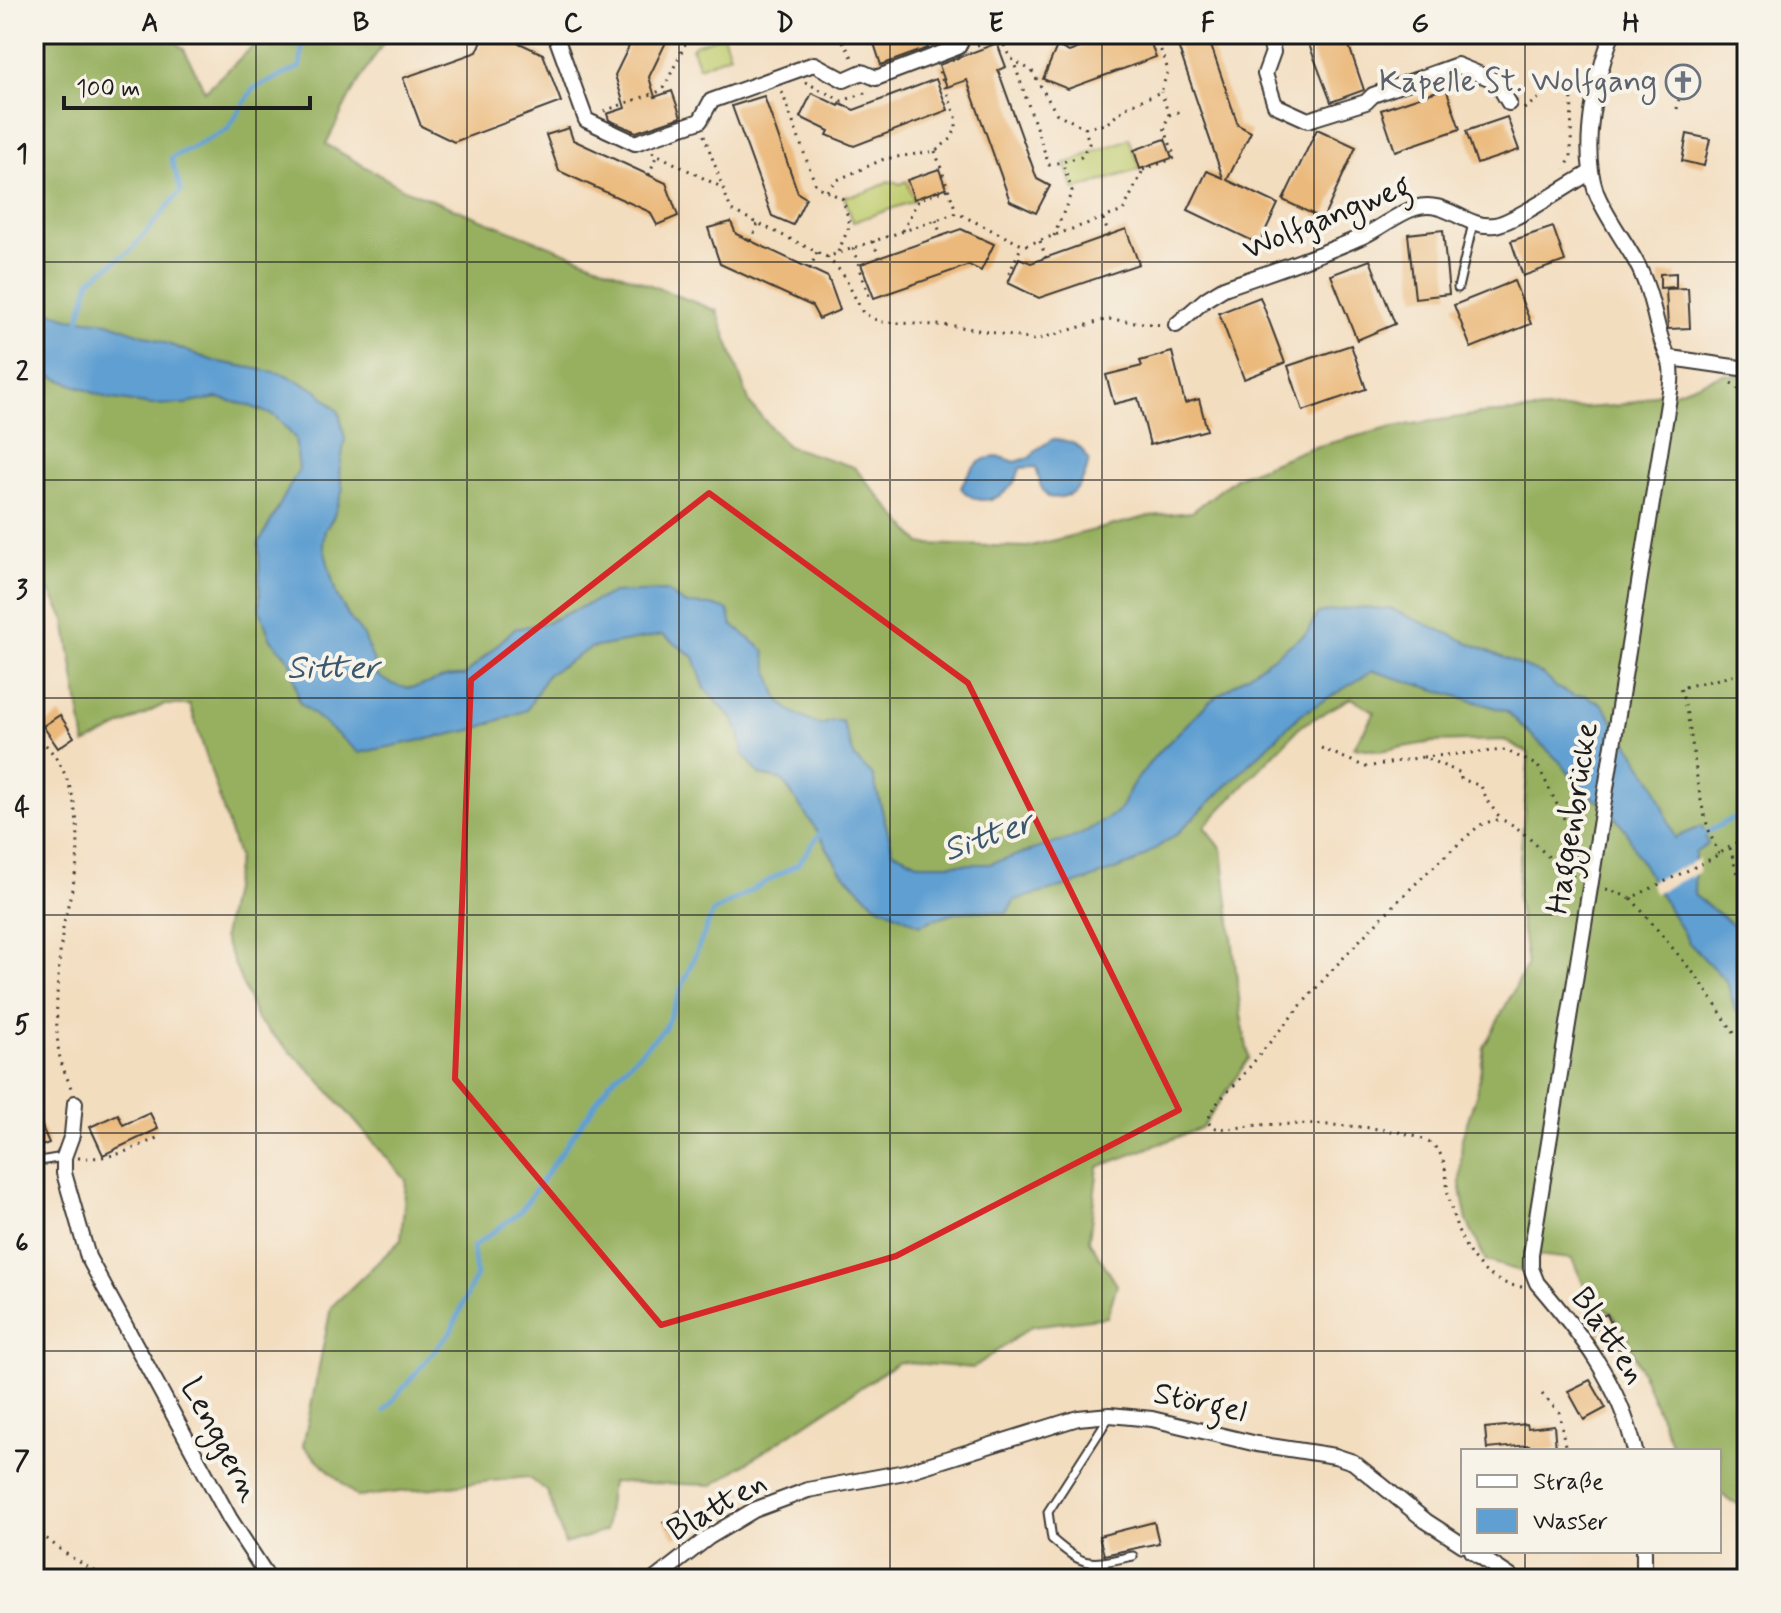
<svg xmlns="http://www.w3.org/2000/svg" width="1781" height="1613" viewBox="0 0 1781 1613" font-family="Mynerve,sans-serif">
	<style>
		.green { fill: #bfcc6d; stroke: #6e7444; stroke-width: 2 }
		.forest { fill: #97b060; stroke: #5a663e; stroke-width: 2 }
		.water { fill: #5f9fd2; stroke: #3e5e77; stroke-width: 2 }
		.pier { fill: #f3ddbf }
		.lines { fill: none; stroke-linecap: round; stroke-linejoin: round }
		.stream { stroke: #5f9fd2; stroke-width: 5 }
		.building { fill: #ebb97b }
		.service-casing { stroke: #3c3934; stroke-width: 11 }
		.minor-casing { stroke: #3c3934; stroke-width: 18 }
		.path { stroke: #3c3934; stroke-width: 3; stroke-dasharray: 2 6; stroke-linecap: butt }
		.service { stroke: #fff; stroke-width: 7 }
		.minor { stroke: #fff; stroke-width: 14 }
		.minor-bridge-casing { stroke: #3c3934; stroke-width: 18; stroke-linecap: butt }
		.minor-bridge { stroke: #fff; stroke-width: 14 }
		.marked { fill: none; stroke: #d62828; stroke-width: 6; stroke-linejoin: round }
		.grid { fill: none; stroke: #1c1c1c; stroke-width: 2; stroke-opacity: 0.55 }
		.labels { text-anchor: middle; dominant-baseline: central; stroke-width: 8; stroke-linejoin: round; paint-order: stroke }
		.worship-label { font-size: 32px; fill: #5b616d; stroke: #f7f3e8; text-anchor: end }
		.street-label { font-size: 32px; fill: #1c1c1c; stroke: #f7f3e8 }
		.water-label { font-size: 34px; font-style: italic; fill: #3a576e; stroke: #f7f3e8 }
		.neatline { fill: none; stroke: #1c1c1c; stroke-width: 3 }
		.grid-label { font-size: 26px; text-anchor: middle; font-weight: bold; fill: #1c1c1c }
	</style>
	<rect width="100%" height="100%" fill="#f7f3e8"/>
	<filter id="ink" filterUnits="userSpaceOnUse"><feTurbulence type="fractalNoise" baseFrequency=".0125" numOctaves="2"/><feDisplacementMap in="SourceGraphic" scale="16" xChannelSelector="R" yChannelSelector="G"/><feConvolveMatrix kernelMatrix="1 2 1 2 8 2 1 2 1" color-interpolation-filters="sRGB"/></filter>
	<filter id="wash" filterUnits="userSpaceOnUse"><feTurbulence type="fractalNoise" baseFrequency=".006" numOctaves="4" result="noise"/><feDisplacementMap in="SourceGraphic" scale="32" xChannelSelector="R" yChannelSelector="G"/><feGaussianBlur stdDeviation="1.8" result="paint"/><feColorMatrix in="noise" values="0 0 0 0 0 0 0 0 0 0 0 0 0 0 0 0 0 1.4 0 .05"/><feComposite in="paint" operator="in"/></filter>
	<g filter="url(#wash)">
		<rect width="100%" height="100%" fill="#f3ddbf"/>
		<g class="green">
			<path d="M 723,35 L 730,55 L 699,67 L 692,49 L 695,45 Z"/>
			<path d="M 1129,138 L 1140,169 L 1074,190 L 1065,163 C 1076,162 1080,158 1090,153 C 1104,147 1116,146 1129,138 Z"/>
			<path d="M 888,181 L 901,184 L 907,181 L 914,201 L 853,222 L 844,196 C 860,195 875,190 888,181 Z"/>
		</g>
		<path class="forest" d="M 34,34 L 167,34 L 184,49 L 205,91 L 266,34 L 389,34 L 350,96 L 326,144 L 404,189 L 717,311 L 750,404 L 787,446 L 854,467 L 921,544 L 1027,547 L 1150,516 L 1192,512 L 1237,477 L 1307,449 L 1393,427 L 1480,414 L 1615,406 L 1641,400 L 1665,390 L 1675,392 L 1724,374 L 1747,377 L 1747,1506 L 1731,1502 L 1719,1492 L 1719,1451 L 1674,1451 L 1624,1329 L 1611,1313 L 1589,1296 L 1572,1259 L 1526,1254 L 1520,1271 L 1486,1261 L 1467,1221 L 1460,1184 L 1462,1138 L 1477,1092 L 1484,1047 L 1527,965 L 1517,898 L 1529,753 L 1504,740 L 1433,742 L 1379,751 L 1354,747 L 1375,712 L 1351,698 L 1301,726 L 1204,827 L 1222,849 L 1241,1015 L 1249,1058 L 1202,1128 L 1098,1167 L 1089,1240 L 1117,1285 L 1107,1317 L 1032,1326 L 973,1368 L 899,1362 L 713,1485 L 611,1482 L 605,1531 L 565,1544 L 547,1491 L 527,1477 L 357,1497 L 303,1446 L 331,1307 L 401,1240 L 406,1180 L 315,1075 L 257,1020 L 223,937 L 238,857 L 190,705 L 163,705 L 85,744 L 65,620 L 34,560 L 34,368 L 43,372 L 41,311 L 34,307 Z"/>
		<g class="water">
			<path d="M 34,307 L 69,318 L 108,322 L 214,361 L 284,374 L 318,391 L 339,412 L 345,439 L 339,473 L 343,489 L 333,518 L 325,530 L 323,544 L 336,594 L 349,617 L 364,636 L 374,663 L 374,673 C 417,706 427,673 464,676 L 514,629 L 545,623 L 613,593 L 666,591 L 686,604 L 712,605 L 728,610 L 732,625 L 764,650 C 766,661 774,692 780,701 C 789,712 808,721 821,725 L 832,721 L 842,721 L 855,758 L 873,776 L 893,851 L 920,864 L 989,864 L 1080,835 L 1119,811 L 1131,787 L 1154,757 L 1209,702 L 1307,633 L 1318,613 L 1352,608 L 1391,609 L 1544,675 L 1557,688 L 1574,696 L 1585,695 L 1602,704 L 1654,783 L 1675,838 L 1702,826 L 1708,844 L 1695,853 L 1694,895 L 1747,936 L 1747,1019 L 1735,1010 L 1727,982 L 1689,943 L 1636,853 L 1627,832 L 1608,809 L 1581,788 L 1560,762 L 1506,711 L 1373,671 L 1300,715 L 1177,834 L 1134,863 L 1079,883 L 1015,900 L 1006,914 C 976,907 948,912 920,925 L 875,904 L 840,870 L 817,831 L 782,780 L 760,775 L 743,754 L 739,732 L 732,718 L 705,689 L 694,657 L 663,635 L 591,648 L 547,675 L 527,710 L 472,730 L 359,753 L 299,702 L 291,662 L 270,638 L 260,610 L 259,543 L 299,469 L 295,438 L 275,416 L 247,405 L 217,398 L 185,404 L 151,405 L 107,398 L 43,373 L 34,368 Z"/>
			<path d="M 1053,439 C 1072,441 1079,443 1089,460 C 1084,484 1075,501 1048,497 L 1041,487 L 1036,467 L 1020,468 C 1014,495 981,513 961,488 C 971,462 989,450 1015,462 L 1031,457 L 1036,450 Z"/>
		</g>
		<path class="pier" d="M 1699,859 L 1699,872 L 1655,893 L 1649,882 Z"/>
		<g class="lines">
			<g class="stream">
				<path d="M 78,324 L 90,280 L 131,250 L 181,191 L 171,158 L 227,130 L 253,89 L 300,67 L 304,34"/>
				<path d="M 1702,835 L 1741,814 L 1747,792"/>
				<path d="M 384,1411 L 451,1331 L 476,1275 L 473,1247 L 520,1212 L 610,1082 L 665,1028 L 713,912 L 798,864 L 822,831"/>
			</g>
		</g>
		<g id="blocks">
			<g class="building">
				<path d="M 485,34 L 500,34 L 543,54 L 561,102 L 454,142 L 421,126 L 403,78 L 477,52 Z"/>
				<path d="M 635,34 L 670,34 L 649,77 L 655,97 L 672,91 L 681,117 L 636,132 L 609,120 L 607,114 L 625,108 L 615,75 Z"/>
				<path d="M 871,34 L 923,34 L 928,48 L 881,65 Z"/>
				<path d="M 1117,34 L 1147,34 L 1156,57 L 1068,89 L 1043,79 L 1057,46 L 1069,52 Z"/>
				<path d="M 1174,34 L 1207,34 L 1238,125 L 1251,132 L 1227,180 L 1278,204 L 1259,244 L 1188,210 L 1207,171 L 1223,178 Z"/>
				<path d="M 1305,34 L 1345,34 L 1364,90 L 1331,102 Z"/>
				<path d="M 997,43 L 1006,67 L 998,70 L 1037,179 L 1050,186 L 1036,213 L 1010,201 L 967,80 L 947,87 L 939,65 Z"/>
				<path d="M 1685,66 L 1690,68 L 1694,75 L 1688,95 L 1672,89 L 1679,70 Z"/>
				<path d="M 936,79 L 948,110 L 854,146 L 827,135 L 829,131 L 800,117 L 812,93 L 839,106 L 840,104 L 854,110 Z"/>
				<path d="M 1446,88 L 1460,129 L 1395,151 L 1381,110 Z"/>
				<path d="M 764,96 L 798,193 L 806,198 L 793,225 L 772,216 L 732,106 Z"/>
				<path d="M 1507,117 L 1519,150 L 1477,164 L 1466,131 Z"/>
				<path d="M 569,128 L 573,140 L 666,183 L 678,216 L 657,225 L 650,212 L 559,171 L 546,135 Z"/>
				<path d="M 1317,129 L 1356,147 L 1323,219 L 1283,200 Z"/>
				<path d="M 1687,134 L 1710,139 L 1704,166 L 1682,161 Z"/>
				<path d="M 1165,139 L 1172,158 L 1140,169 L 1134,150 Z"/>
				<path d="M 939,169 L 946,188 L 914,199 L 907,180 Z"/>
				<path d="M 731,222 L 736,234 L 828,277 L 840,310 L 819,319 L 812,306 L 720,264 L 708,228 Z"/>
				<path d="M 1553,227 L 1565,261 L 1523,276 L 1511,241 Z"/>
				<path d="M 961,229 L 994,244 L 981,271 L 969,265 L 874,298 L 861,264 Z"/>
				<path d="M 1126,229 L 1139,264 L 1039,298 L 1008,283 L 1019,258 L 1031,263 Z"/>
				<path d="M 1443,230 L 1449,294 L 1415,298 L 1408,234 Z"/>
				<path d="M 1370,260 L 1395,324 L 1357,340 L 1331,275 Z"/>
				<path d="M 1676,273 L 1676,287 L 1660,288 L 1660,274 Z"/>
				<path d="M 1514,281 L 1531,324 L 1471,348 L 1454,305 Z"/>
				<path d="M 1688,288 L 1690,328 L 1668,329 L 1666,289 Z"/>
				<path d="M 1260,297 L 1285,363 L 1244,379 L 1219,313 Z"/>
				<path d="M 1351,345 L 1366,389 L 1303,411 L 1288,366 Z"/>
				<path d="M 1172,352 L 1185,403 L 1199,399 L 1207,430 L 1150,445 L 1138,398 L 1114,404 L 1106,375 L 1142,366 L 1140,361 Z"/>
				<path d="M 60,715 L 74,737 L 58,748 L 43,726 Z"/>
				<path d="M 34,1108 L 49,1143 L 34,1149 Z"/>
				<path d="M 150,1113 L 158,1129 L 103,1155 L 90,1127 L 118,1114 L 123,1125 Z"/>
				<path d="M 1607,1314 L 1614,1331 L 1598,1337 L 1592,1320 Z"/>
				<path d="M 1590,1380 L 1606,1408 L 1584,1420 L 1568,1391 Z"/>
				<path d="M 1527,1424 L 1528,1428 L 1554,1425 L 1556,1449 L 1529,1451 L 1529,1445 L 1487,1449 L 1485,1428 Z"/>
				<path d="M 680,1510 L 692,1527 L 675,1538 L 663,1522 Z"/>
				<path d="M 1154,1522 L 1159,1543 L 1104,1555 L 1099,1536 Z"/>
			</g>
		</g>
	</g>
	<g filter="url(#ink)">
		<use href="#blocks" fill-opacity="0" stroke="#3c3934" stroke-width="2"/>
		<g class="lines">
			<g class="service-casing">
				<g id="service">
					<path d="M 1458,288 L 1473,223"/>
					<path d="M 34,1162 L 63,1157"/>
					<path d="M 1109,1417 L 1048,1512 L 1052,1539 C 1086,1569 1090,1565 1133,1556"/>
				</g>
			</g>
			<g class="minor-casing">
				<g id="minor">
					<path d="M 555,34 L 586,120 L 635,143 L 700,121 L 711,101 L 814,64 L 844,80 L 862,72 L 876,78 L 958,47 L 965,34"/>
					<path d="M 1267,34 L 1273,52 L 1265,74 L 1275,105 L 1308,120 L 1366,102 L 1373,95 L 1457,65 L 1496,81 L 1509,103"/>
					<path d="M 1612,34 C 1596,78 1580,146 1596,192 C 1606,217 1623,238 1636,262 C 1648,284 1653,308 1659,332 C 1666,360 1675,357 1670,391"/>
					<path d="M 1176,325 L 1206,299 L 1224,288 C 1270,272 1317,257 1361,237 C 1380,229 1396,214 1415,208 C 1446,198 1465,229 1495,225 C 1515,222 1570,184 1591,172"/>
					<path d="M 1671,358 L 1747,369"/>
					<path d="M 75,1103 L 72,1135 L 64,1157 L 64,1173 L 88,1257 L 230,1519 L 269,1579"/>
					<path d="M 1531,1254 L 1531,1268 L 1537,1283 C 1582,1335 1619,1383 1635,1451"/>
					<path d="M 1472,1551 L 1514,1579"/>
					<path d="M 655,1579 L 709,1537 L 754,1510 L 808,1490 L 905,1472 L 1078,1418 L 1110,1415 L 1152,1419 L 1257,1444 L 1335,1456 L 1353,1462 L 1426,1521 L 1463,1545"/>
					<path d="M 1644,1579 L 1644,1551"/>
				</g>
			</g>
			<g class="path">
				<path d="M 839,34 L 853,59"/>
				<path d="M 1047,34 L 1063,42 L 1087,34"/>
				<path d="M 977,45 L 1001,36 L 1004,45 L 1035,34"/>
				<path d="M 1004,45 L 1010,58 L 1032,71 L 1056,113 L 1085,128 L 1089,144 L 1081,157 L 1049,165 L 1013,60"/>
				<path d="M 805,82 L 842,101 L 868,92"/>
				<path d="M 782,92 L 816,186 L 843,199 L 850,225 L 837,254"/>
				<path d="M 1524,109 L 1561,81 L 1572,84 L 1571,157 L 1565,169"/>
				<path d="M 1677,109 L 1680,93"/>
				<path d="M 604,111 L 663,90 L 690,34"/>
				<path d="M 1169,115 L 1181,111"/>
				<path d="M 1085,128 L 1106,124 L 1128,106 L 1161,92 L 1168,70 L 1155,34"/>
				<path d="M 704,135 L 723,188"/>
				<path d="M 935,151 L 956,211"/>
				<path d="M 652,152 L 723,188 L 731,210 L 827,257 L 957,213 L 1024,246 L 1123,211 L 1144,168"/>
				<path d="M 1143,170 L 1175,158 L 1164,127 L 1169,115 L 1161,92"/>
				<path d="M 649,175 L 657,154"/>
				<path d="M 827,191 L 835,181 L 884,159 L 935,151 L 951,139 L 956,128 L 956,117 L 939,71"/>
				<path d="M 1103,219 L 1109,235"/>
				<path d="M 936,220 L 941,236"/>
				<path d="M 903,231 L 918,200 L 948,189"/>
				<path d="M 1054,236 L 1072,191 L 1062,162"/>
				<path d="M 751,241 L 758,223"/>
				<path d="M 873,241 L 879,257"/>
				<path d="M 1040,241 L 1046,258"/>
				<path d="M 853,248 L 869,296 L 872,295"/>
				<path d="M 827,257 L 843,274 L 863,313 L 880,322 L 955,326 L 1035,340 L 1108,319 L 1161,325"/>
				<path d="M 810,269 L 817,252"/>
				<path d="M 1010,280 L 1007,278 L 1022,245"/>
				<path d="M 1731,383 L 1747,396"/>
				<path d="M 34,734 C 72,764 81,816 77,863 C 74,887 65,911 62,936 C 58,968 54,1021 59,1053 C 61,1065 67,1077 71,1088"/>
				<path d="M 1321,748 L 1366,767 L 1423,757 L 1461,773 L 1461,779 L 1481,786 L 1488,802 L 1502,820"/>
				<path d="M 1423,757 L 1505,750 L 1538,766 L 1570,831 L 1578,863"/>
				<path d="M 1730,848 L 1736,870 L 1747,893"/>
				<path d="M 1719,854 C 1692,802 1698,742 1680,688 L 1740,674 L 1747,675"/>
				<path d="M 1606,889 L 1631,898 L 1711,859 L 1747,836"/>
				<path d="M 1631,898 L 1700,981 L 1734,1033 L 1747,1041"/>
				<path d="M 78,1158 C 112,1159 127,1152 157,1138"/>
				<path d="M 1522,1287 C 1474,1282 1456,1235 1448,1193 C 1446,1178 1447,1159 1435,1147 C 1412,1123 1295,1123 1260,1125 C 1243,1126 1228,1131 1212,1127 L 1208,1122 C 1212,1102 1232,1090 1244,1074 C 1315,985 1394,899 1480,825 C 1486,823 1493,820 1499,820 C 1520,820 1552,868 1577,878"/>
				<path d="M 1542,1394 L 1559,1412 L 1566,1451"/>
				<path d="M 34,1529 L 69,1556 L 108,1579"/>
			</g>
			<use href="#service" class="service"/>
			<use href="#minor" class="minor"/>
			<g class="minor-bridge-casing">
				<path id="minor-bridge" d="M 1531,1254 L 1670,391"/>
			</g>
			<use href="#minor-bridge" class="minor-bridge"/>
		</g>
	</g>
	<path class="marked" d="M 709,493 L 968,683 L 1179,1110 L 896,1256 L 661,1325 L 455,1079 L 471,680 Z"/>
	<path class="grid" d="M 256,34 L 256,1579M 467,34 L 467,1579M 679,34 L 679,1579M 890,34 L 890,1579M 1102,34 L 1102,1579M 1314,34 L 1314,1579M 1525,34 L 1525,1451M 34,262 L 1747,262M 34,480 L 1747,480M 34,698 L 1747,698M 34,915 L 1747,915M 34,1133 L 1747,1133M 34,1351 L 1747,1351M 1525,1551 L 1525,1579"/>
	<defs>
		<g id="church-ring" transform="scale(1.8)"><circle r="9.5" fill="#f7f3e8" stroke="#6b7280" stroke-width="1.5"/><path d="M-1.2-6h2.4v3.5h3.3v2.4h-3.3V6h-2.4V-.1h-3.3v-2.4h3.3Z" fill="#6b7280"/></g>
	</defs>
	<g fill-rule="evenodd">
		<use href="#church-ring" x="1683" y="82"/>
	</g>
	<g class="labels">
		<g class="worship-label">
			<text x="1657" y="82">Kapelle St. Wolfgang</text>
		</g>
		<g class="street-label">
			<text transform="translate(1327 218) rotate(-22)">Wolfgangweg</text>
			<text transform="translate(1573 818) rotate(-81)">Haggenbrücke</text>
			<text transform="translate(1608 1336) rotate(56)">Blatten</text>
			<text transform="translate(1200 1403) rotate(12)">Störgel</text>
			<text transform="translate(220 1440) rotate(62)">Lenggern</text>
			<text transform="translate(717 1507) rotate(-30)">Blatten</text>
		</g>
		<g class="water-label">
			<text x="333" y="668">Sitter</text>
			<text transform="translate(988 837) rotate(-19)">Sitter</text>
		</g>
	</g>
	<rect width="1781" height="1613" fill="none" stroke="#f7f3e8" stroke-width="88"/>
	<rect x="1461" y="1449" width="260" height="104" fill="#f7f3e8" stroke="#9f9d96" stroke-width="2"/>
	<rect x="1477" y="1475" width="40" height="12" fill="#ffffff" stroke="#9f9d96" stroke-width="2"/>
	<text x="1533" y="1489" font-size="24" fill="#1c1c1c">Straße</text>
	<rect x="1477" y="1509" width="40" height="24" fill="#5f9fd2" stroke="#9f9d96" stroke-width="2"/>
	<text x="1533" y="1529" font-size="24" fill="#1c1c1c">Wasser</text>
	<path d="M64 96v12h246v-12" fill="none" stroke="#1c1c1c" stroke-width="4"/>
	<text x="76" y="96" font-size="24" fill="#1c1c1c" stroke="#f7f3e8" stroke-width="6" paint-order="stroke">100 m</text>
	<rect x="44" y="44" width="1693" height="1525" class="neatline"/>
	<g class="grid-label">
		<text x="150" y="31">A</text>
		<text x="361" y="31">B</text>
		<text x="573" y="31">C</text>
		<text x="785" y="31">D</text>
		<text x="996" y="31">E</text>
		<text x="1208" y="31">F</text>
		<text x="1420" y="31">G</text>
		<text x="1631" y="31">H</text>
		<text x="22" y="162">1</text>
		<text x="22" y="380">2</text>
		<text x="22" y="598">3</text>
		<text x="22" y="816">4</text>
		<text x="22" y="1033">5</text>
		<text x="22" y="1251">6</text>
		<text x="22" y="1469">7</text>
	</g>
</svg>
